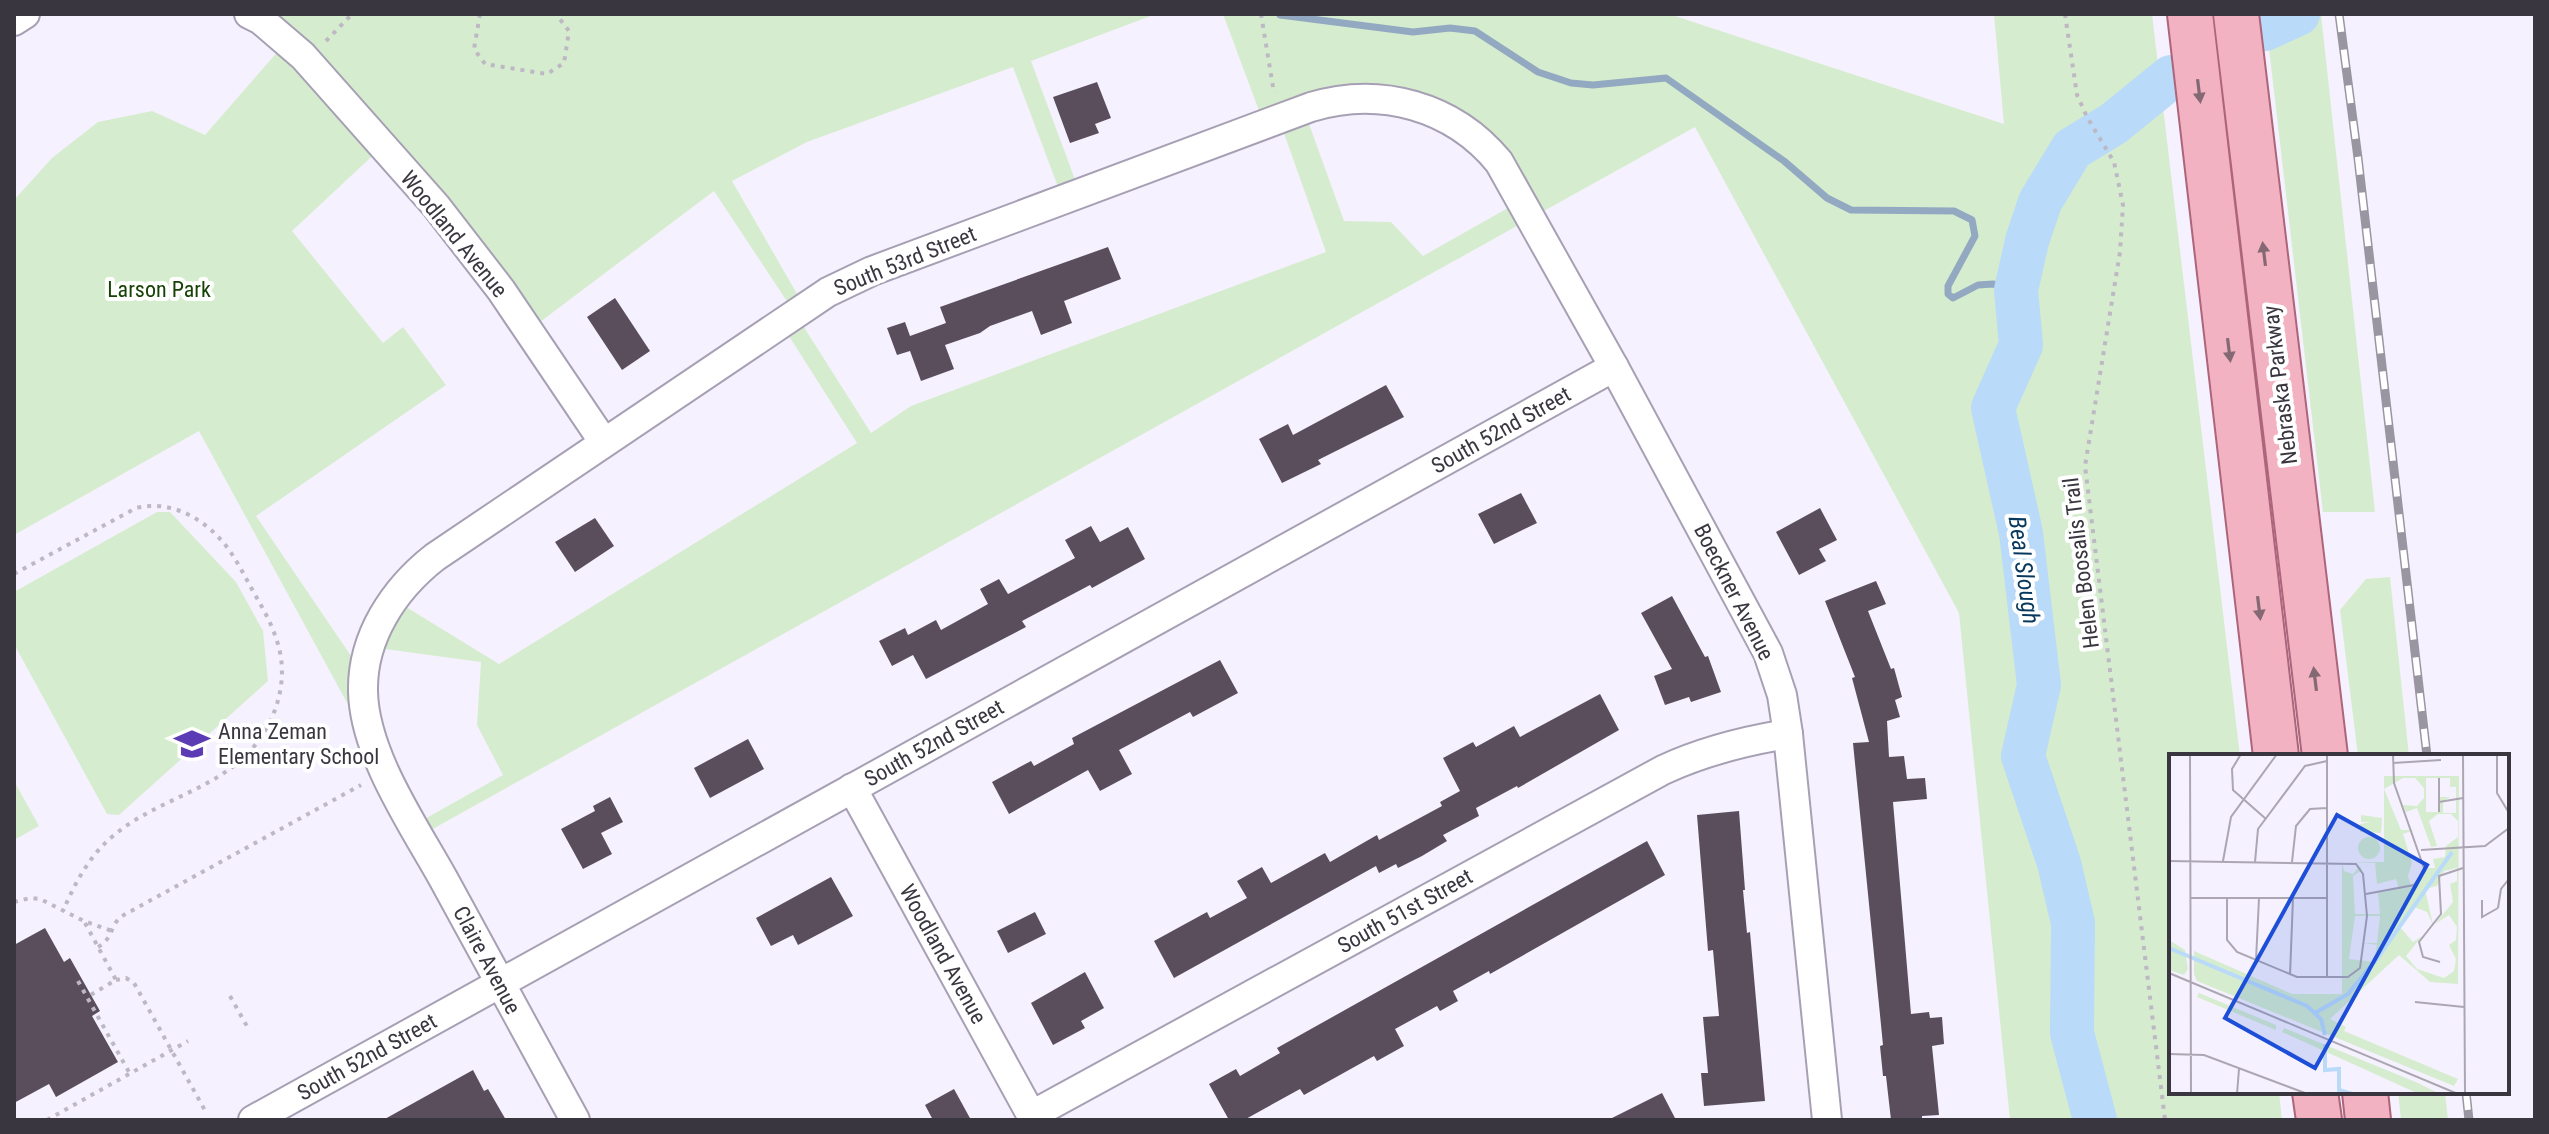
<svg xmlns="http://www.w3.org/2000/svg" width="2549" height="1134" viewBox="0 0 2549 1134" font-family="'Roboto Condensed',sans-serif">
	<style>
		.green { fill: #d5edce; fill-rule: evenodd }
		.lines { fill: none; stroke-linecap: round; stroke-linejoin: round }
		.stream { stroke: #93a9c1; stroke-width: 7 }
		.river { stroke: #b9daf9; stroke-width: 44 }
		.building { fill: #5a4e5d }
		.street-casing { stroke: #a7a0b4; stroke-width: 32 }
		.primary-casing { stroke: #ac657a; stroke-width: 48 }
		.path { stroke: #bdb8c4; stroke-width: 4; stroke-dasharray: 4 6; stroke-linecap: butt }
		.street { stroke: #fff; stroke-width: 28 }
		.primary { stroke: #f2b2c2; stroke-width: 44 }
		.rail-casing { stroke: #9a96a1; stroke-width: 9 }
		.rail { stroke: #fff; stroke-width: 6; stroke-dasharray: 18; stroke-linecap: butt }
		.oneway { fill: #846873 }
		.labels { text-anchor: middle; dominant-baseline: central; stroke-width: 8; stroke-linejoin: round; paint-order: stroke }
		.street-label { font-size: 22px; fill: #3a363f; stroke: #fff }
		.park-label { font-size: 22px; fill: #164205; stroke: #fff }
		.poi-label { font-size: 22px; fill: #3a363f; stroke: #fff; text-anchor: start }
		.water-label { font-size: 24px; font-style: italic; fill: #08385c; stroke: #fff }
		.inset-river { fill: none; stroke: #b9daf9; stroke-width: 4 }
		.inset-road { fill: none; stroke: #aba6b2; stroke-width: 2 }
		.view { fill: #1d4ed8; fill-opacity: 0.15; stroke: #1d4ed8; stroke-width: 4 }
		.inset-edge { fill: none; stroke: #3a363f; stroke-width: 4 }
	</style>
	<rect width="100%" height="100%" fill="#f6f1fe"/>
	<g class="green">
		<path d="M 249,14 L 1156,14 L 1031,61 L 1080,193 L 1063,200 L 1013,67 L 807,142 L 732,181 L 804,306 L 795,313 L 871,433 L 911,406 L 1326,252 L 1279,119 L 1264,124 L 1223,14 L 1669,14 L 2004,124 L 1994,14 L 2152,14 L 2240,756 L 2171,756 L 2171,1092 L 2279,1092 L 2282,1120 L 2010,1120 L 1959,613 L 1695,127 L 420,836 L 414,825 L 503,775 L 477,725 L 481,662 L 370,647 L 393,599 L 499,664 L 857,443 L 780,322 L 794,312 L 714,191 L 528,331 L 383,146 L 292,231 L 383,343 L 403,327 L 446,385 L 256,516 L 364,675 L 400,800 L 199,431 L 14,535 L 14,200 L 52,158 L 98,122 L 152,111 L 205,135 L 287,41 ZM 1304,110 L 1430,110 L 1522,200 L 1423,256 L 1391,222 L 1344,221 Z"/>
		<path d="M 2265,14 L 2321,14 L 2375,512 L 2323,512 Z"/>
		<path d="M 157,512 L 170,512 L 236,582 L 263,631 L 268,681 L 119,815 L 107,814 L 14,644 L 14,592 Z"/>
		<path d="M 2390,577 L 2409,756 L 2358,756 L 2340,610 L 2366,579 Z"/>
		<path d="M 14,781 L 39,826 L 14,840 Z"/>
		<path d="M 2398,1092 L 2445,1092 L 2448,1120 L 2401,1120 Z"/>
	</g>
	<g class="lines">
		<path class="stream" d="M 1280,15 L 1413,32 L 1450,28 L 1475,31 L 1538,72 L 1571,83 L 1593,85 L 1666,78 L 1784,161 L 1827,198 L 1851,210 L 1954,211 L 1972,220 L 1975,236 L 1948,286 L 1948,294 L 1953,298 L 1978,285 L 1993,284 L 2016,290"/>
		<g class="river">
			<path d="M 2265,29 L 2298,14"/>
			<path d="M 2095,1120 L 2072,1033 L 2073,923 L 2059,863 L 2023,756 L 2039,685 L 2021,533 L 1993,408 L 2021,345 L 2016,290 L 2027,241 L 2040,202 L 2072,149 L 2113,124 L 2171,77"/>
		</g>
	</g>
	<g class="building">
		<path d="M 1097,82 L 1111,118 L 1095,124 L 1099,133 L 1070,143 L 1053,97 Z"/>
		<path d="M 1108,247 L 1121,279 L 1064,301 L 1072,323 L 1041,335 L 1032,311 L 990,326 L 980,333 L 945,345 L 954,369 L 921,381 L 910,351 L 897,355 L 887,328 L 905,322 L 910,336 L 946,323 L 940,307 Z"/>
		<path d="M 615,298 L 650,351 L 622,370 L 587,317 Z"/>
		<path d="M 1386,385 L 1404,417 L 1318,460 L 1321,464 L 1282,483 L 1259,439 L 1288,424 L 1293,435 Z"/>
		<path d="M 1521,493 L 1537,523 L 1494,544 L 1478,514 Z"/>
		<path d="M 1820,508 L 1837,540 L 1819,549 L 1826,561 L 1799,575 L 1776,532 Z"/>
		<path d="M 595,518 L 614,546 L 575,572 L 555,542 Z"/>
		<path d="M 1091,526 L 1100,542 L 1128,527 L 1145,559 L 1092,588 L 1090,585 L 1022,621 L 1026,627 L 926,679 L 913,655 L 892,666 L 879,641 L 905,628 L 908,635 L 936,620 L 941,630 L 988,604 L 980,589 L 999,579 L 1008,594 L 1075,558 L 1065,540 Z"/>
		<path d="M 1876,581 L 1886,604 L 1868,611 L 1891,669 L 1894,668 L 1902,697 L 1895,700 L 1900,717 L 1887,721 L 1889,757 L 1904,756 L 1907,779 L 1925,778 L 1927,799 L 1893,802 L 1911,1014 L 1929,1012 L 1930,1018 L 1942,1017 L 1944,1044 L 1932,1046 L 1939,1115 L 1922,1116 L 1922,1120 L 1891,1120 L 1886,1076 L 1883,1076 L 1880,1046 L 1883,1045 L 1853,743 L 1869,742 L 1852,678 L 1855,677 L 1825,601 Z"/>
		<path d="M 1672,596 L 1705,657 L 1708,656 L 1721,692 L 1691,702 L 1689,697 L 1665,705 L 1654,676 L 1672,669 L 1641,613 Z"/>
		<path d="M 1220,660 L 1238,693 L 1193,717 L 1190,712 L 1119,750 L 1132,774 L 1100,791 L 1088,770 L 1009,814 L 992,782 L 1031,761 L 1034,766 L 1074,744 L 1072,738 Z"/>
		<path d="M 1600,694 L 1619,730 L 1518,788 L 1517,786 L 1476,808 L 1479,816 L 1443,835 L 1447,841 L 1422,856 L 1398,868 L 1396,864 L 1379,873 L 1376,866 L 1174,978 L 1154,941 L 1207,912 L 1210,918 L 1247,898 L 1237,881 L 1262,867 L 1271,883 L 1325,853 L 1330,862 L 1377,835 L 1379,840 L 1442,806 L 1440,802 L 1460,791 L 1443,758 L 1473,742 L 1476,747 L 1514,726 L 1520,737 Z"/>
		<path d="M 748,739 L 764,769 L 710,798 L 694,768 Z"/>
		<path d="M 610,797 L 623,822 L 601,833 L 612,854 L 583,869 L 561,829 L 595,811 L 593,806 Z"/>
		<path d="M 1739,811 L 1745,890 L 1743,890 L 1747,933 L 1750,932 L 1765,1101 L 1704,1106 L 1701,1073 L 1708,1073 L 1703,1017 L 1719,1016 L 1713,950 L 1708,951 L 1697,815 Z"/>
		<path d="M 1647,841 L 1665,875 L 1490,974 L 1489,971 L 1453,991 L 1458,1001 L 1440,1011 L 1437,1006 L 1395,1029 L 1404,1046 L 1377,1061 L 1374,1056 L 1304,1095 L 1300,1089 L 1244,1120 L 1229,1120 L 1209,1084 L 1236,1069 L 1240,1076 L 1280,1053 L 1277,1048 Z"/>
		<path d="M 831,877 L 853,916 L 798,945 L 793,935 L 771,946 L 756,918 Z"/>
		<path d="M 1035,912 L 1046,934 L 1008,953 L 997,931 Z"/>
		<path d="M 45,928 L 64,962 L 70,958 L 100,1011 L 92,1016 L 118,1062 L 56,1097 L 49,1084 L 14,1103 L 14,945 Z"/>
		<path d="M 1085,972 L 1104,1008 L 1081,1021 L 1085,1028 L 1053,1045 L 1031,1003 Z"/>
		<path d="M 473,1070 L 484,1091 L 488,1089 L 506,1120 L 383,1120 Z"/>
		<path d="M 954,1089 L 971,1120 L 933,1120 L 925,1105 Z"/>
		<path d="M 1662,1093 L 1676,1120 L 1608,1120 Z"/>
	</g>
	<g class="lines">
		<g class="street-casing">
			<g id="street">
				<path d="M 249,14 L 261,20 L 303,56 L 436,206 L 501,290 L 603,441"/>
				<path d="M 14,21 L 25,14"/>
				<path d="M 852,788 L 1034,1120"/>
				<path d="M 1032,1115 L 1663,770 C 1704,751 1744,741 1788,734"/>
				<path d="M 253,1120 L 1614,367"/>
				<path d="M 575,1120 C 531,1040 487,960 444,880 C 414,826 364,754 363,691 C 362,637 394,589 435,557 L 828,292 L 872,271 L 1311,107 C 1380,86 1453,106 1499,162 L 1614,367 L 1768,653 L 1782,695 L 1788,734 L 1827,1120"/>
			</g>
		</g>
		<g class="primary-casing">
			<g id="primary">
				<path d="M 2190,14 L 2276,756"/>
				<path d="M 2236,14 L 2325,756"/>
				<path d="M 2315,1092 L 2319,1120"/>
				<path d="M 2365,1092 L 2368,1120"/>
			</g>
		</g>
		<g class="path">
			<path d="M 480,14 L 474,49 L 485,64 L 547,74 L 564,63 L 569,31 L 556,14"/>
			<path d="M 1261,14 L 1274,93"/>
			<path d="M 2065,14 L 2077,95 L 2087,117 L 2114,162 L 2123,205 L 2120,252 L 2085,466 L 2165,1120"/>
			<path d="M 326,41 L 352,14"/>
			<path d="M 14,574 L 136,508 C 169,500 200,516 222,541 C 235,556 244,575 254,593 C 264,610 274,628 279,648 C 290,691 269,739 234,766 C 197,794 148,806 113,836 C 89,856 75,883 63,911"/>
			<path d="M 14,902 L 30,898 L 40,899 L 84,921 L 112,931"/>
			<path d="M 85,923 L 116,980 L 87,997"/>
			<path d="M 98,947 C 114,938 109,926 122,916 L 361,785"/>
			<path d="M 116,980 L 126,978 L 134,983 L 207,1114"/>
			<path d="M 78,981 L 130,1074"/>
			<path d="M 230,996 L 248,1028"/>
			<path d="M 47,1120 L 188,1041"/>
		</g>
		<use href="#street" class="street"/>
		<use href="#primary" class="primary"/>
		<g class="rail-casing">
			<g id="rail">
				<path d="M 2339,14 L 2358,158 L 2427,756"/>
				<path d="M 2466,1092 L 2469,1120"/>
			</g>
		</g>
		<use href="#rail" class="rail"/>
	</g>
	<defs><path id="oneway-solid" d="M-6-.8H1V-3.2L6.5 0L1 3.2V.8H-6Z" transform="scale(2)"/></defs>
	<g class="oneway">
		<use href="#oneway-solid" transform="translate(2199 91) rotate(83)"/>
		<use href="#oneway-solid" transform="translate(2264 254) rotate(-97)"/>
		<use href="#oneway-solid" transform="translate(2229 350) rotate(83)"/>
		<use href="#oneway-solid" transform="translate(2259 608) rotate(83)"/>
		<use href="#oneway-solid" transform="translate(2315 679) rotate(-97)"/>
	</g>
	<defs>
		<g id="school-bare" transform="scale(2.76)"><path d="M0-5L7-2L0 1L-7-2ZM-4 1L0 2.5L4 1V4Q0 6-4 4Z" fill="#5c3cb4" stroke="#fff" stroke-width="2.5" paint-order="stroke"/></g>
	</defs>
	<g fill-rule="evenodd">
		<use href="#school-bare" x="192" y="744"/>
	</g>
	<g class="labels">
		<g class="street-label">
			<text transform="translate(454 234) rotate(51)">Woodland Avenue</text>
			<text transform="translate(905 261) rotate(-22)">South 53rd Street</text>
			<text transform="translate(2280 385) rotate(-97)">Nebraska Parkway</text>
			<text transform="translate(1501 430) rotate(-29)">South 52nd Street</text>
			<text transform="translate(2081 563) rotate(-97)">Helen Boosalis Trail</text>
			<text transform="translate(1734 592) rotate(63)">Boeckner Avenue</text>
			<text transform="translate(934 743) rotate(-29)">South 52nd Street</text>
			<text transform="translate(1405 911) rotate(-29)">South 51st Street</text>
			<text transform="translate(943 954) rotate(61)">Woodland Avenue</text>
			<text transform="translate(487 960) rotate(62)">Claire Avenue</text>
			<text transform="translate(367 1057) rotate(-29)">South 52nd Street</text>
		</g>
		<g class="park-label">
			<text x="159" y="289">Larson Park</text>
		</g>
		<g class="poi-label">
			<text x="218" y="731">Anna Zeman<tspan x="218" dy="25">Elementary School</tspan></text>
		</g>
		<g class="water-label">
			<text transform="translate(2024 570) rotate(82)">Beal Slough</text>
		</g>
	</g>
	<g transform="translate(2169 754)">
		<rect width="340" height="340" fill="#f6f1fe"/>
		<path d="M 215,22 L 290,22 L 289,230 L 261,228 L 230,201 L 161,265 L 177,273 L 175,277 L 289,325 L 285,332 L 28,227 L 25,220 L 25,197 L 123,240 L 173,240 L 173,108 L 175,117 L 184,120 L 191,112 L 193,116 L 184,122 L 186,160 L 211,160 L 209,139 L 230,135 L 227,125 L 208,130 L 206,109 L 177,108 L 215,108 ZM 234,24 L 246,24 L 255,34 L 255,44 L 248,52 L 234,51 L 237,58 L 248,54 L 262,93 L 268,92 L 260,67 L 269,60 L 282,60 L 289,67 L 289,83 L 277,92 L 276,103 L 264,105 L 266,114 L 256,114 L 242,132 L 239,122 L 243,109 L 234,80 L 245,76 L 232,76 L 215,35 ZM 257,24 L 281,24 L 281,33 L 287,33 L 287,59 L 274,59 L 274,47 L 281,43 L 270,43 L 270,58 L 257,58 ZM 288,114 L 288,127 L 281,130 L 284,148 L 266,170 L 280,161 L 288,173 L 287,186 L 280,191 L 287,205 L 285,217 L 275,224 L 248,215 L 237,202 L 253,182 L 244,188 L 231,173 L 245,153 L 258,158 L 264,171 L 256,135 L 268,132 L 275,117 ZM 186,162 L 211,162 L 208,189 L 195,189 L 208,191 L 205,208 L 180,205 ZM 192,61 L 213,64 L 212,79 L 191,78 L 191,70 L 202,68 L 192,68 ZM189 94a11 11 0 1 1 22 0a11 11 0 1 1-22 0ZM 0,186 L 16,196 L 19,215 L 15,221 L 0,216 ZM 30,239 L 107,271 L 107,276 L 28,243 ZM 115,274 L 249,329 L 271,340 L 250,340 L 113,278 Z" fill="#d5edce" fill-rule="evenodd"/>
		<path class="inset-river" d="M 0,194 L 138,252 L 152,265 L 156,281M 205,209 L 283,98M 146,259 L 179,240 L 201,213M 156,290 L 156,316 L 170,315 L 170,336 L 183,340"/>
		<path class="inset-road" d="M 21,0 L 22,340M 72,0 L 63,15 L 64,36 L 97,65M 158,0 L 158,224M 294,0 L 296,340M 328,0 L 328,39 L 340,59M 224,9 L 272,6M 270,48 L 294,44M 270,58 L 270,24M 252,96 L 316,92 L 340,74M 0,107 L 187,110 L 194,120 L 198,162 L 191,214 L 179,223 L 128,223 L 68,198 L 58,186 L 58,144M 54,107 L 62,63 L 108,0M 86,108 L 89,75 L 136,12 L 158,7M 123,108 L 127,72 L 141,55 L 158,54M 197,140 L 245,131 L 256,117 L 225,29 L 224,0M 21,144 L 158,144M 313,146 L 313,163 L 329,154M 329,154 L 332,135 L 340,125M 87,206 L 90,144M 271,208 L 254,203 L 250,188 L 272,160 L 270,122 L 294,114M 0,219 L 289,340M 121,221 L 124,144M 246,248 L 295,253M 0,300 L 35,301 L 136,339M 68,340 L 70,315"/>
		<path class="view" d="M 168,61 L 258,111 L 146,314 L 56,264 Z"/>
		<rect width="340" height="340" class="inset-edge"/>
	</g>
	<rect width="2549" height="1134" fill="none" stroke="#3a363f" stroke-width="32"/>
</svg>
